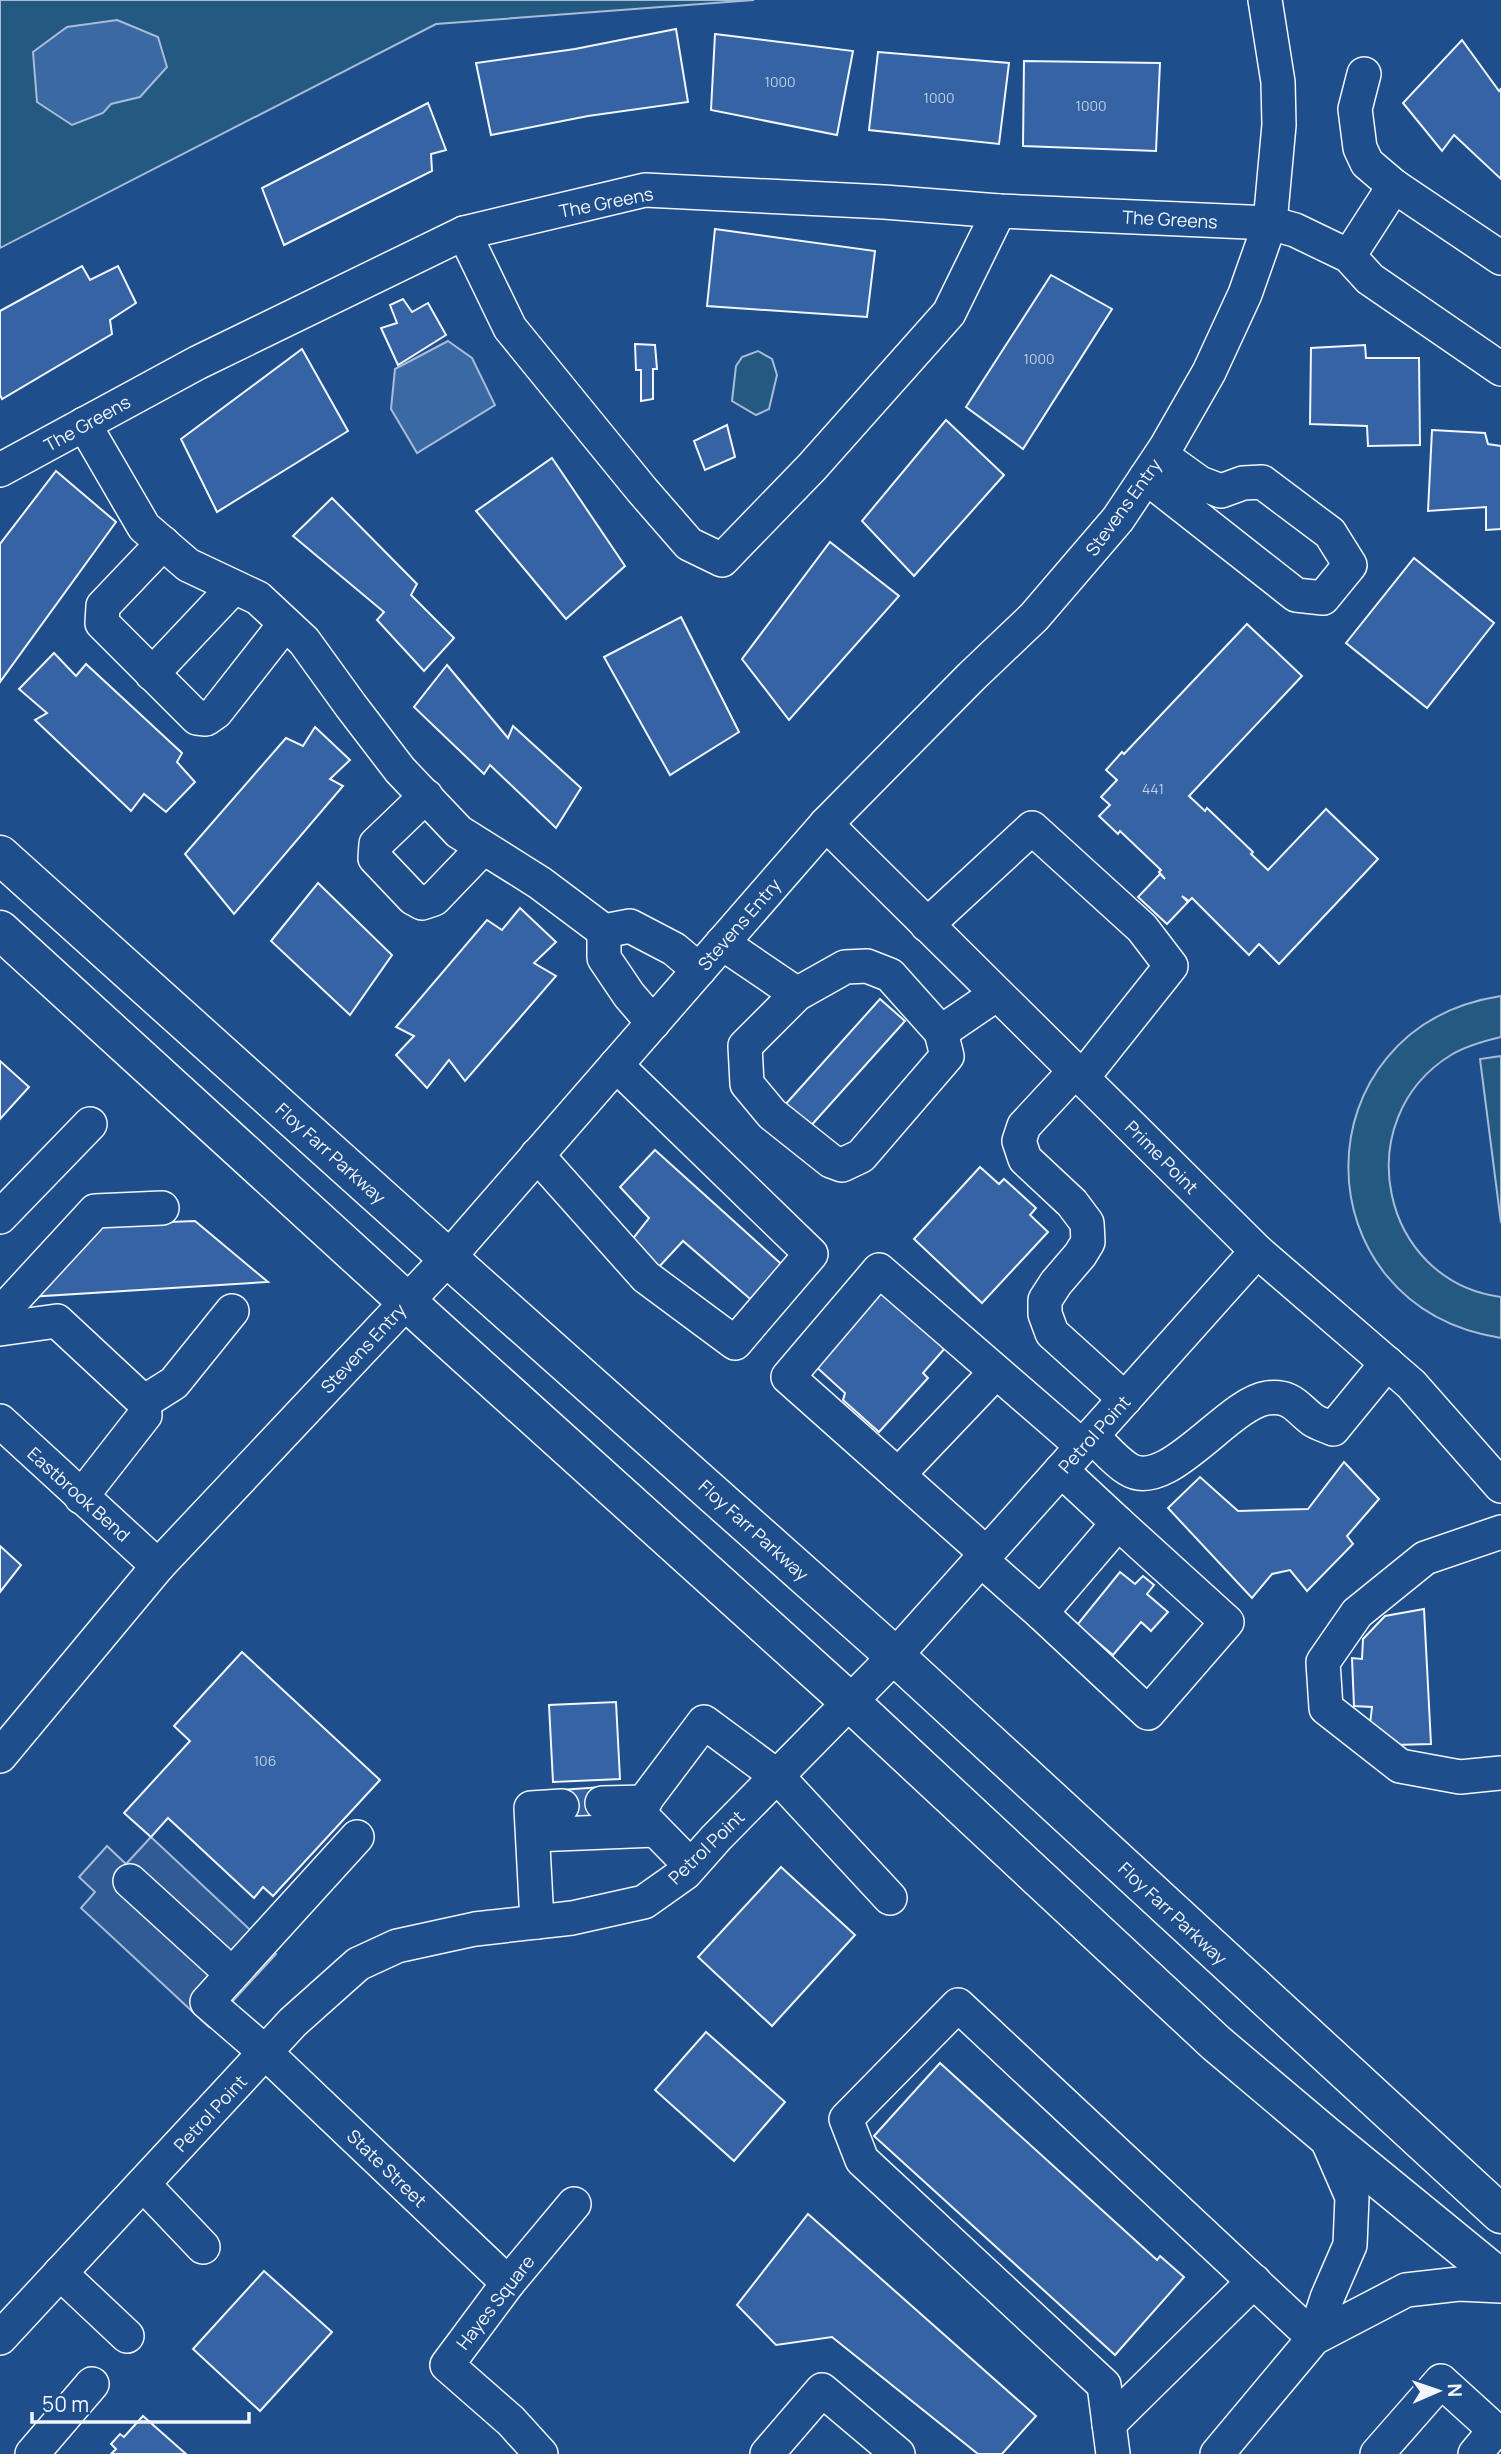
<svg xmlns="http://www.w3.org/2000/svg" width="1501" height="2454" viewBox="0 0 1501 2454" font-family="Manrope,sans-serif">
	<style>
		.green { fill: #245a82; stroke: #a8bbd7; stroke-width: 2 }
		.parking { fill: #305b95; stroke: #a8bbd7; stroke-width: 2 }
		.water { fill: #3b69a3; stroke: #a8bbd7; stroke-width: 2 }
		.building { fill: #3563a3; stroke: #f2f6ff; stroke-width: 2 }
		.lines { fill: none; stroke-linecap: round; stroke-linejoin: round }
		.minor-casing { stroke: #f2f6ff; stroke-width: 36 }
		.major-casing { stroke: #f2f6ff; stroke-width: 41 }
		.minor { stroke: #1f4e8c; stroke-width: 33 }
		.major { stroke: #1f4e8c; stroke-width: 38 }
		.labels { text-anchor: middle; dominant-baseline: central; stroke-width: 5; stroke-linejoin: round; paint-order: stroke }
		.number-label { font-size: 14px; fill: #c3d1e8 }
		.street-label { font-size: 18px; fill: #f2f6ff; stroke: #1f4e8c }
	</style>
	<rect width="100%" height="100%" fill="#1f4e8c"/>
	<g class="green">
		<path d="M 0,0 L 754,0 L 436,24 L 0,248 Z"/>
		<path d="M 758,351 L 772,359 L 777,375 L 769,409 L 756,415 L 732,401 L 736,366 L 742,357 Z"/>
		<path d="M 1501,996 L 1501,1037 C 1484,1041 1466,1046 1451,1055 C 1347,1119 1380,1281 1501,1297 L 1501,1338 C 1297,1306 1298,1027 1501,996 Z"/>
		<path d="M 1501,1056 L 1501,1223 L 1480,1059 Z"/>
	</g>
	<path class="parking" d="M 151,1837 L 276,1954 L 209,2027 L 81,1908 L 95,1892 L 79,1877 L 107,1846 L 126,1864 Z"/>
	<g class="water">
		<path d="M 117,20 L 158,37 L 167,67 L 140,97 L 111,104 L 103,113 L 72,125 L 37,102 L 33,52 L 67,27 Z"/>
		<path d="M 448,341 L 472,358 L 495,405 L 417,453 L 391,409 L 395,369 Z"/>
	</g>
	<g class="building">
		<path d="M 676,29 L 688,102 L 588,116 L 491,135 L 476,63 L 575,49 Z"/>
		<path d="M 715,34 L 853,51 L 837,135 L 711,110 Z"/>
		<path d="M 1462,40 L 1499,91 L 1501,89 L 1501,179 L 1454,135 L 1442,151 L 1403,103 Z"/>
		<path d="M 878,52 L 1009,63 L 999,144 L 869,130 Z"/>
		<path d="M 1024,61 L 1160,63 L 1156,151 L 1023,146 Z"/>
		<path d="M 428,103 L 446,150 L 431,154 L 432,171 L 284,245 L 262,188 Z"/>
		<path d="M 715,229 L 875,251 L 867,317 L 707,306 Z"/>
		<path d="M 82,266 L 90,280 L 118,266 L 136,303 L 110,320 L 112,334 L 2,399 L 0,395 L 0,311 Z"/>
		<path d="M 1051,275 L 1112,309 L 1023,449 L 966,407 Z"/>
		<path d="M 403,299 L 412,312 L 428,303 L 446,335 L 398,365 L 381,328 L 397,323 L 390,305 Z"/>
		<path d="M 635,344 L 655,345 L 657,369 L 653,369 L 653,399 L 641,401 L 641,370 L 636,370 Z"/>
		<path d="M 1365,345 L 1366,358 L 1419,358 L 1420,445 L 1368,446 L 1367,426 L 1310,424 L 1311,348 Z"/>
		<path d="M 302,349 L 348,431 L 217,512 L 181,439 Z"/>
		<path d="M 946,420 L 1004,475 L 914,576 L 862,521 Z"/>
		<path d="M 727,425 L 735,457 L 705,470 L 694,441 Z"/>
		<path d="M 1432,430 L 1485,433 L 1488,444 L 1501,446 L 1501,529 L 1486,530 L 1486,507 L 1428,511 Z"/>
		<path d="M 552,458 L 625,566 L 566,619 L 476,511 Z"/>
		<path d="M 56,471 L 116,522 L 0,682 L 0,544 Z"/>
		<path d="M 332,498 L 417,584 L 411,595 L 454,638 L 424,671 L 377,620 L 384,612 L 293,536 Z"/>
		<path d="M 830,542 L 899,596 L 789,720 L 742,659 Z"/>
		<path d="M 1414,558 L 1494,623 L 1427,708 L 1346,643 Z"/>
		<path d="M 681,617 L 739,732 L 670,775 L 604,657 Z"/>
		<path d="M 1247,624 L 1302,676 L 1189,796 L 1205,811 L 1207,808 L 1253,852 L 1251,854 L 1268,870 L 1326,809 L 1378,859 L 1279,964 L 1259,944 L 1249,955 L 1192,898 L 1189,901 L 1182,896 L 1188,902 L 1167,924 L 1138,897 L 1160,874 L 1165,879 L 1159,872 L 1161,870 L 1120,831 L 1118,834 L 1099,816 L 1110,805 L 1101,797 L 1117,780 L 1106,770 L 1122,752 L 1124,754 Z"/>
		<path d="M 54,653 L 76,676 L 86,664 L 182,753 L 177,762 L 195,782 L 166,812 L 144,794 L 131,811 L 35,720 L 47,713 L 19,689 Z"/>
		<path d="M 447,665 L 508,738 L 513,726 L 581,788 L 556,828 L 490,765 L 484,774 L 414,707 Z"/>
		<path d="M 315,727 L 350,760 L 330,779 L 343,786 L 234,914 L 185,854 L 286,738 L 303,746 Z"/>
		<path d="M 318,883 L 392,955 L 350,1015 L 271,941 Z"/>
		<path d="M 520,908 L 556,942 L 534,963 L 556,976 L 465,1081 L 449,1060 L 427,1088 L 396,1055 L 414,1036 L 396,1027 L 487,920 L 502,930 Z"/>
		<path d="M 880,999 L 905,1021 L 808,1129 L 784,1106 Z"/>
		<path d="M 0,1061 L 29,1087 L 0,1119 Z"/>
		<path d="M 655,1150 L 789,1271 L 756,1304 L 683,1241 L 656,1270 L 628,1245 L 649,1218 L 620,1187 Z"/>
		<path d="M 980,1167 L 999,1184 L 1004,1179 L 1036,1208 L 1030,1215 L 1048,1232 L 982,1303 L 914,1239 Z"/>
		<path d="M 195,1221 L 268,1282 L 27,1297 L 93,1225 Z"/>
		<path d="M 879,1287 L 946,1347 L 923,1373 L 928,1378 L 879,1432 L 843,1400 L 845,1393 L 812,1363 Z"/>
		<path d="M 1344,1462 L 1379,1499 L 1347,1536 L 1353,1544 L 1307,1591 L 1290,1570 L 1272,1574 L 1252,1598 L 1168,1508 L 1200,1477 L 1238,1511 L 1308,1509 Z"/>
		<path d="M 0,1546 L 21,1565 L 0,1592 Z"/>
		<path d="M 1120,1572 L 1135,1584 L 1143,1576 L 1154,1585 L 1147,1594 L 1168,1612 L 1151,1631 L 1141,1622 L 1113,1655 L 1077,1625 Z"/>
		<path d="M 1424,1609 L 1431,1744 L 1393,1745 L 1370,1724 L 1372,1707 L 1354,1706 L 1352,1658 L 1362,1659 L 1363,1639 L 1385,1616 Z"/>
		<path d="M 242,1652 L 380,1780 L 273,1896 L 263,1887 L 254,1898 L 168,1818 L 151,1837 L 124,1813 L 190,1741 L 174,1726 Z"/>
		<path d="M 616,1702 L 620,1779 L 553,1782 L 549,1705 Z"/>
		<path d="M 601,1787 L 603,1826 L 563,1829 L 561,1790 Z"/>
		<path d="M 781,1867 L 855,1935 L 772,2026 L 698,1957 Z"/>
		<path d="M 706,2032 L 785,2102 L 734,2161 L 655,2090 Z"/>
		<path d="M 940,2063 L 1157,2260 L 1160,2256 L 1184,2277 L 1115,2355 L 874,2136 Z"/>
		<path d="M 808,2214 L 1036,2416 L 1002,2454 L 978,2454 L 832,2337 L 776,2345 L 737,2305 Z"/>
		<path d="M 264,2271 L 332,2332 L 260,2411 L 193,2349 Z"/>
		<path d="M 143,2416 L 186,2454 L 111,2454 L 116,2449 L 111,2444 L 120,2434 L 124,2437 Z"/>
	</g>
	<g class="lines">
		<g class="minor-casing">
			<g id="minor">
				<path d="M 1364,74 L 1355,109 L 1360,148 L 1367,163 L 1394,186 L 1501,258"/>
				<path d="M 464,233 L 510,328 L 642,490 L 689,544 L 722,560 L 812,467 L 949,313 L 999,211"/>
				<path d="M 1349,256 L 1394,186"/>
				<path d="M 84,424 L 144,527 L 188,565 L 258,598 L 304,641 L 351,706 L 400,770 L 459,832 L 540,883 L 604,931 L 630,926 L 674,949 L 699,970"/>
				<path d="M 0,470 L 197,363 L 464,233 L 645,190 L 884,202 L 999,211 L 1270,223 L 1295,230 L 1349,256 L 1370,279 L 1501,369"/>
				<path d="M 1146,477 L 1296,595 L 1323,598 L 1350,565 L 1330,533 L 1262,482 L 1243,483 L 1221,491 L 1200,483 L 1161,455"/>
				<path d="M 163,543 L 103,606 L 102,623 L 197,718 L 206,719 L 216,712 L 285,624"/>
				<path d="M 152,674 L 234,587"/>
				<path d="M 426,796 L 376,844 L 375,858 L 413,898 L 422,903 L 434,899 L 483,848"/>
				<path d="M 826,824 L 1257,1251 L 1411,1384 L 1501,1486"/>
				<path d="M 927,925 L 1032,828 L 1142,928 L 1171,966 L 1082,1078"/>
				<path d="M 604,931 L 604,958 L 629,995 L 653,1023"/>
				<path d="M 722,943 L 797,994 L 845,967 L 867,966 L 890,975 L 941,1032 L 947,1056 L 861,1156 L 842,1165 L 831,1161 L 772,1114 L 747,1084 L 745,1046 L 797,994"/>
				<path d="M 941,1032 L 997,994"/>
				<path d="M 1075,1071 L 1024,1126 L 1019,1141 L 1025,1159 L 1072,1203 L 1087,1223 L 1088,1242 L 1080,1255 L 1056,1283 L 1045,1300 L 1045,1314 L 1052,1333 L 1125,1399"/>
				<path d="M 537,1155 L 646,1277 L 735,1343 L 811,1254 L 616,1065"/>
				<path d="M 0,1217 L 90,1124"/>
				<path d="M 0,1314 L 95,1211 L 162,1208"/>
				<path d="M 0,1329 L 57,1321 L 144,1402 L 145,1415 L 81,1497"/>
				<path d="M 144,1402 L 174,1383 L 232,1311"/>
				<path d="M 0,1421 L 158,1566"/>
				<path d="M 1092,1436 C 1103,1446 1115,1461 1128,1469 C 1167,1494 1227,1404 1267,1398 C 1292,1395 1297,1408 1313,1420 C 1319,1424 1327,1426 1333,1429 L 1387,1363"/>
				<path d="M 898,1475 L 996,1372"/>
				<path d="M 1501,1532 L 1425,1558 L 1357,1613 L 1323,1662 L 1326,1708 L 1400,1766 L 1460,1777 L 1501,1773"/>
				<path d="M 987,1554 L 788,1377 L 879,1270 L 1082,1446"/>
				<path d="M 981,1560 L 1041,1613 L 1118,1523 L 1061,1470"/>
				<path d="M 1041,1613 L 1148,1713 L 1227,1622 L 1118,1523"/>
				<path d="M 0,1756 L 158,1566 L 448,1258 L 826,824 L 971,677 L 1034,617 L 1118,519 L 1166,447 L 1209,372 L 1245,294 L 1270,223 L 1279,125 L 1278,82 L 1265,0"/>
				<path d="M 602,1803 L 645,1802"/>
				<path d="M 533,1835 L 655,1830"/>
				<path d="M 357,1837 L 207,2002 L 266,2053 L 508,2283"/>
				<path d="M 691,1866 L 637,1811 L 704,1722 L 777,1776 L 890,1898"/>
				<path d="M 130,1881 L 232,1974"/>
				<path d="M 537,1922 L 531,1808 L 562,1806"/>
				<path d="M 143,2184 L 203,2247"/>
				<path d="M 60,2273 L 127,2336"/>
				<path d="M 0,2338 L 293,2022 L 358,1964 L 397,1946 L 475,1929 L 572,1918 L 644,1902 L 685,1873 L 716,1838 L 895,1656 L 1257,1251"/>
				<path d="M 1314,2338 L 1327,2298 L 1350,2245 L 1352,2197 L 1325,2135"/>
				<path d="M 1109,2424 L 1254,2281"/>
				<path d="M 32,2454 L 92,2384"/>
				<path d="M 541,2454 L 511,2421 L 447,2365 L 508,2283 L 574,2204"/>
				<path d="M 767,2454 L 822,2390 L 898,2454"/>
				<path d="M 1113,2454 L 1104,2385 L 862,2160 L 846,2119 L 958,2005 L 1314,2338"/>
				<path d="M 1217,2454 L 1314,2338 L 1406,2290 L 1459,2284 L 1501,2286"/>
				<path d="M 1377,2454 L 1441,2381 L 1495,2430 L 1475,2454"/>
			</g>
		</g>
		<g class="major-casing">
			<g id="major">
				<path d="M 0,855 L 448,1258 L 895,1656 L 1501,2214"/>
				<path d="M 0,930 L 428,1321 L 850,1702 L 1216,2043 L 1325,2135 L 1501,2279"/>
			</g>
		</g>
		<use href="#minor" class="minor"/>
		<use href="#major" class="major"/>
	</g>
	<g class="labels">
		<g class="number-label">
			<text x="780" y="81">1000</text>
			<text x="939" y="97">1000</text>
			<text x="1091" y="105">1000</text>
			<text x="1039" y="358">1000</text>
			<text x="1153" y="788">441</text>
			<text x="265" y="1760">106</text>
		</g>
		<g class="street-label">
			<text transform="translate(606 202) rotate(-11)">The Greens</text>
			<text transform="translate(1170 219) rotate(3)">The Greens</text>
			<text transform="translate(87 423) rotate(-29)">The Greens</text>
			<text transform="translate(1123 507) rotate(-54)">Stevens Entry</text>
			<text transform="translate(739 924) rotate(-49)">Stevens Entry</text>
			<text transform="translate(331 1153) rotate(42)">Floy Farr Parkway</text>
			<text transform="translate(1162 1157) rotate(45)">Prime Point</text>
			<text transform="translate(363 1348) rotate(-47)">Stevens Entry</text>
			<text transform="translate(1094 1434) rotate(-48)">Petrol Point</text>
			<text transform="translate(79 1494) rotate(42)">Eastbrook Bend</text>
			<text transform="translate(754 1530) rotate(42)">Floy Farr Parkway</text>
			<text transform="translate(706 1847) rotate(-44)">Petrol Point</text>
			<text transform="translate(1173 1913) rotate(43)">Floy Farr Parkway</text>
			<text transform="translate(210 2113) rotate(-47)">Petrol Point</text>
			<text transform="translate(387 2168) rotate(44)">State Street</text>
			<text transform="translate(495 2302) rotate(-52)">Hayes Square</text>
		</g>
	</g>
	<g transform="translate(1438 2391) rotate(88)" stroke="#1f4e8c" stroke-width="5" paint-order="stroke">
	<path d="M0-5L12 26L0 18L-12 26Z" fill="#f2f6ff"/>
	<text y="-10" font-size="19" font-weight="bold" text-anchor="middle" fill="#f2f6ff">N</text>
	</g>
	<path d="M32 2412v10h217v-10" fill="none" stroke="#f2f6ff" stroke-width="3.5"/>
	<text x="42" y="2412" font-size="21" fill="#f2f6ff" stroke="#1f4e8c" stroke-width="5" paint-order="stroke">50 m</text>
</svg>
